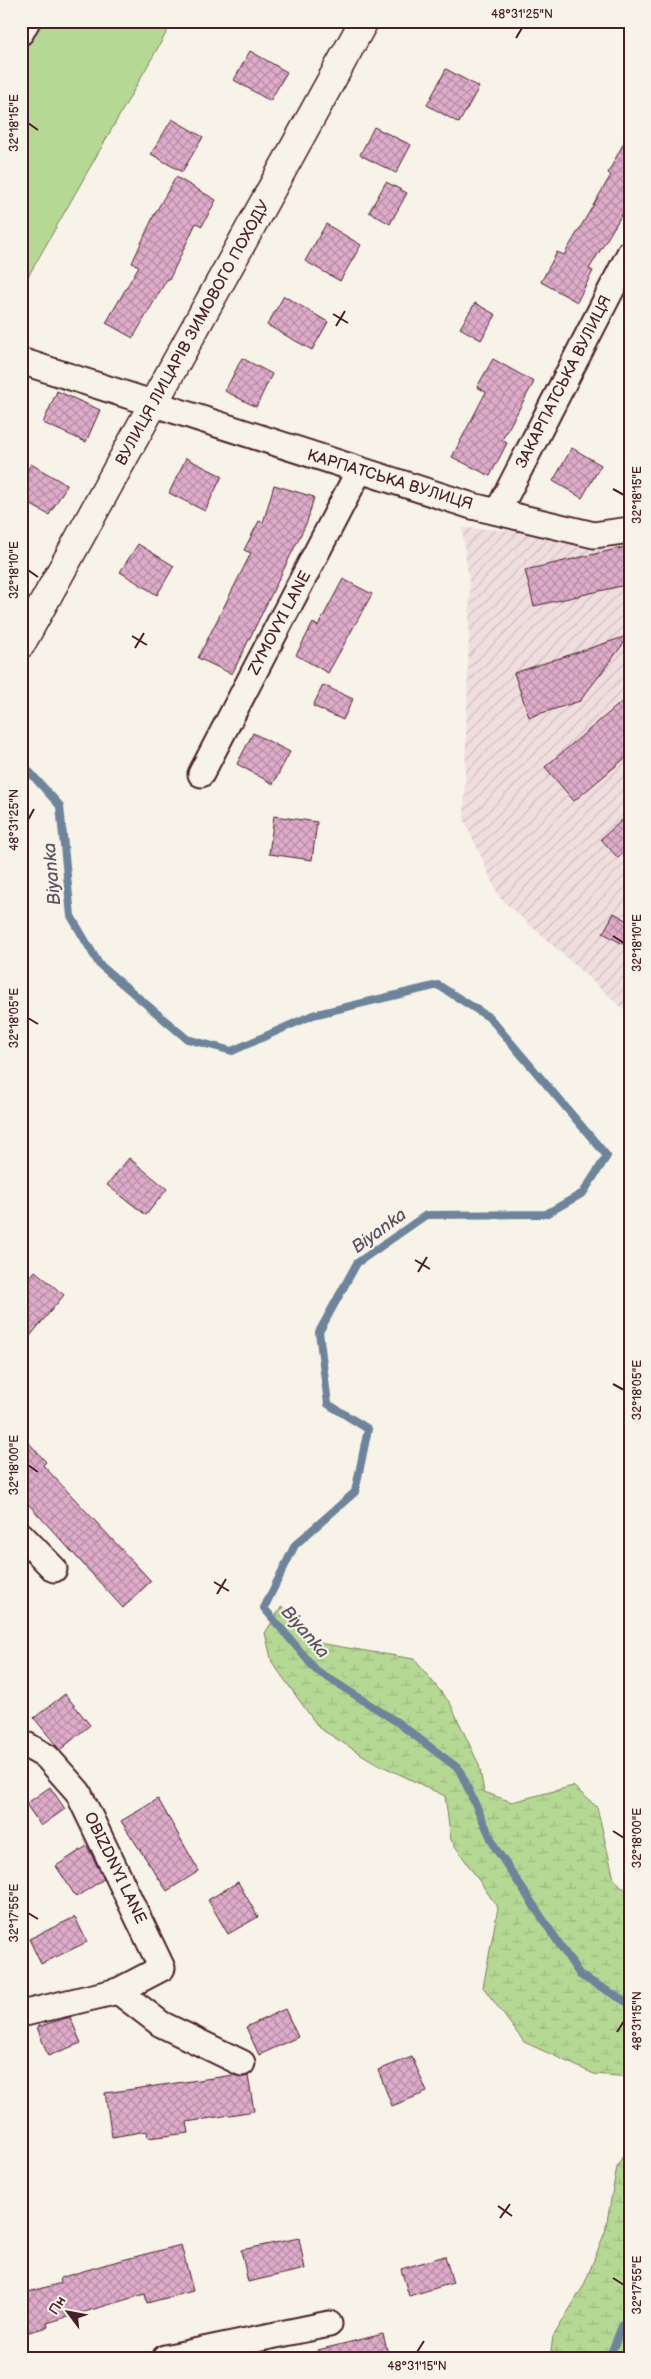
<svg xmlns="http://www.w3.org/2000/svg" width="651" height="2379" viewBox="0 0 651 2379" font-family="'Balsamiq Sans',sans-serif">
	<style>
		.industrial { fill: url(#industrial-furrows) }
		.wetland { fill: url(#wetland-marsh); stroke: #807c60 }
		.garden { fill: #b5d994; stroke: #807c60 }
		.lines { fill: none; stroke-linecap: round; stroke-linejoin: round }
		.stream { stroke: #6d849b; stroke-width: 8 }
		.building { fill: url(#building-cross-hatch); stroke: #4a1f2b }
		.minor-casing { stroke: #4a1f2b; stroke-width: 29 }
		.tertiary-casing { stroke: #4a1f2b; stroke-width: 31 }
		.minor { stroke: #f7f3e8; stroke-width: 25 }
		.tertiary { stroke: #f7f3e8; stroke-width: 28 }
		.ticks { fill: none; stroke: #4a1f2b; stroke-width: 2 }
		.labels { text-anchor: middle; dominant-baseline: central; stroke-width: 4; stroke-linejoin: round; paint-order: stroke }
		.street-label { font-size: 16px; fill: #4a1f2b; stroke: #f7f3e8 }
		.water-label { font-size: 18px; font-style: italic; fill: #5b5263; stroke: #f7f3e8 }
		.neatline { fill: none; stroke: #4a1f2b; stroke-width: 2 }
		.ticks-label { font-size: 12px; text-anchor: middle; fill: #4a1f2b }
	</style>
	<defs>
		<pattern id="industrial-furrows" width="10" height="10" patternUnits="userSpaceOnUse" patternTransform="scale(1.25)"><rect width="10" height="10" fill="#f0dedf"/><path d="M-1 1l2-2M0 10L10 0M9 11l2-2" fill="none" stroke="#cfbec0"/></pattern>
		<pattern id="wetland-marsh" width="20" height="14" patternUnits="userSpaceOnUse" patternTransform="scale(1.25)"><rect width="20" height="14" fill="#b5d994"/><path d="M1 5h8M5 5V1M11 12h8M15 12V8" fill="none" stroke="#9dba80"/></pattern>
		<pattern id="building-cross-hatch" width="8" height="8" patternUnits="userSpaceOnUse" patternTransform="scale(1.25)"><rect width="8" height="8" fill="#deacca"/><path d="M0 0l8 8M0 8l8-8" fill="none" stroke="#b68ba4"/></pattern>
	</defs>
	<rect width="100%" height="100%" fill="#f7f3e8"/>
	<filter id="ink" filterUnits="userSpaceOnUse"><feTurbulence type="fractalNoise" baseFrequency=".02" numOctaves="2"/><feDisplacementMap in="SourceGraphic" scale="10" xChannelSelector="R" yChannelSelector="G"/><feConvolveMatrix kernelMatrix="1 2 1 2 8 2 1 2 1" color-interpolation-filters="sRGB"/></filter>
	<g filter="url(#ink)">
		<path class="industrial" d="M 462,528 L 503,530 L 600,542 L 630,537 L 630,1015 L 499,897 L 464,819 L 470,590 Z"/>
		<g class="wetland">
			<path d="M 282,1606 L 306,1641 L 414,1659 L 450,1703 L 479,1765 L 484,1792 L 512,1802 L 573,1786 L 597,1807 L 614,1879 L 630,1894 L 630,2077 L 594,2074 L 524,2042 L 483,1987 L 498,1908 L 451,1840 L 445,1796 L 374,1762 L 319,1728 L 272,1662 L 265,1633 Z"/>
			<path d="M 630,2142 L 630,2358 L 550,2358 L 553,2337 L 584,2285 L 605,2232 L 617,2167 Z"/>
		</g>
		<path class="garden" d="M 21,21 L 173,21 L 21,289 Z"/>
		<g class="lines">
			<g class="stream">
				<path d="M 27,769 L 60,806 L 71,916 L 99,964 L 187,1039 L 232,1051 L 313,1015 L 438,985 L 490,1018 L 607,1156 L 583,1193 L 546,1214 L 426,1215 L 357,1263 L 319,1332 L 328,1404 L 368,1429 L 355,1492 L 295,1545 L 264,1608 L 316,1670 L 397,1722 L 459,1769 L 496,1849 L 580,1975 L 630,2004"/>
				<path d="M 609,2358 L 623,2324 L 630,2322"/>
			</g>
		</g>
		<g class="building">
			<path d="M 250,51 L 287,72 L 270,101 L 234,80 Z"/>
			<path d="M 446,69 L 479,87 L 459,123 L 427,105 Z"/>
			<path d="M 172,119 L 203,137 L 182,172 L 151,154 Z"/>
			<path d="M 374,127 L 411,145 L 396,173 L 360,155 Z"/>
			<path d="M 630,131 L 630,201 L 589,269 L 593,271 L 577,302 L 541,282 L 557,252 L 564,255 L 611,175 L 608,173 Z"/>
			<path d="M 176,177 L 216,200 L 202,226 L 196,223 L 169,280 L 167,279 L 133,338 L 106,323 L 139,266 L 132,263 L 154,215 Z"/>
			<path d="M 386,182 L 407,193 L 390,224 L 369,212 Z"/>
			<path d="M 326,224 L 361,245 L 340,281 L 305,261 Z"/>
			<path d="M 284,296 L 328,322 L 312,350 L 267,325 Z"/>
			<path d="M 475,303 L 496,315 L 481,340 L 460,328 Z"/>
			<path d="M 242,358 L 272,374 L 256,407 L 225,391 Z"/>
			<path d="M 493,359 L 534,382 L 502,440 L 507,443 L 490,476 L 452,457 L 486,392 L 477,387 Z"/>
			<path d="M 57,391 L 100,410 L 86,442 L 43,423 Z"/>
			<path d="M 572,448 L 601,465 L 582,498 L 553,481 Z"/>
			<path d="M 186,458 L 222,476 L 205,511 L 169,493 Z"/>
			<path d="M 31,464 L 67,485 L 49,515 L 21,499 L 21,481 Z"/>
			<path d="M 274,485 L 314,497 L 307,522 L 232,674 L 198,658 L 251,553 L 244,550 L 259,521 L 263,523 Z"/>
			<path d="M 138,544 L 174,566 L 157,595 L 120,572 Z"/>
			<path d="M 630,546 L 630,584 L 534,606 L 525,570 Z"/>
			<path d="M 343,579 L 372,594 L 328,673 L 296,655 L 313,623 L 318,626 Z"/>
			<path d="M 630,635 L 580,701 L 529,717 L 514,673 Z"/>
			<path d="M 323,685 L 353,699 L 343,720 L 313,706 Z"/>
			<path d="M 630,695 L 630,754 L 574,801 L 545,767 Z"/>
			<path d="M 253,733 L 290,752 L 273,784 L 237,764 Z"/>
			<path d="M 630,813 L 630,847 L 618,858 L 601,839 Z"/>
			<path d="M 274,816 L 317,822 L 312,860 L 269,854 Z"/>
			<path d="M 614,913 L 630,922 L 630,948 L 603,933 Z"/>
			<path d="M 129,1158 L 167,1189 L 146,1215 L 107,1185 Z"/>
			<path d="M 35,1271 L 64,1295 L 21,1347 L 21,1288 Z"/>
			<path d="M 21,1434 L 46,1462 L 43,1465 L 151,1581 L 123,1608 L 21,1496 Z"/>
			<path d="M 65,1694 L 90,1725 L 60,1750 L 34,1718 Z"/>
			<path d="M 50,1787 L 65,1809 L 41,1826 L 26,1804 Z"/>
			<path d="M 158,1799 L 199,1871 L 167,1891 L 121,1821 Z"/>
			<path d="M 87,1846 L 104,1879 L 76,1897 L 56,1866 Z"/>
			<path d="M 238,1882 L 258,1917 L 228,1934 L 208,1900 Z"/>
			<path d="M 75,1917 L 87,1942 L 41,1964 L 29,1939 Z"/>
			<path d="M 285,2009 L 298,2037 L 259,2055 L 246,2027 Z"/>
			<path d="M 70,2017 L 81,2043 L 48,2056 L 37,2027 Z"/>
			<path d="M 412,2057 L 427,2092 L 392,2106 L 378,2070 Z"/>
			<path d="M 234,2075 L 243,2077 L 248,2076 L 254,2111 L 187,2122 L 189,2133 L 148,2138 L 147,2131 L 112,2137 L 105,2093 Z"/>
			<path d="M 299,2238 L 305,2269 L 248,2282 L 241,2250 Z"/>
			<path d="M 181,2245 L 193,2291 L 147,2303 L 145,2294 L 47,2323 L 48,2327 L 21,2334 L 21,2294 L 61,2283 L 60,2278 L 107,2264 Z"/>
			<path d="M 445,2256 L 453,2283 L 409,2296 L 401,2269 Z"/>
			<path d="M 383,2334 L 389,2358 L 319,2358 L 318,2350 Z"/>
		</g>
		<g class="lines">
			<g class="minor-casing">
				<g id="minor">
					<path d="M 21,32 L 27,21"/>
					<path d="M 21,361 L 472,506 L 594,535 L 630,530"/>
					<path d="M 498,511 L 630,253"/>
					<path d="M 201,774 L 359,471"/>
					<path d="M 21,1535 L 54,1569"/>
					<path d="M 21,1742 L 47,1757 L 78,1792 L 162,1968 L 118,1991 L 21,2014"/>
					<path d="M 118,1991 L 161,2024 L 242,2063"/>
					<path d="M 165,2358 L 329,2324"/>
				</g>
			</g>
			<g class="tertiary-casing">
				<path id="tertiary" d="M 21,644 L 364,21"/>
			</g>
			<use href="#minor" class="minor"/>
			<use href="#tertiary" class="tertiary"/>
		</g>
	</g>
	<path class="ticks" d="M 516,38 L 522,28M 28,123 L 38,130M 333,314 L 348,323M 336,326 L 345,311M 613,489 L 624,495M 28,570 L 38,577M 132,636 L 147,645M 135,648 L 144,633M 28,820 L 34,809M 613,936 L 624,943M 28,1018 L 38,1024M 415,1260 L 430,1269M 418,1272 L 427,1257M 613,1384 L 624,1390M 28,1465 L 38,1472M 214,1582 L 229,1591M 217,1594 L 226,1579M 613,1831 L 624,1838M 28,1913 L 38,1919M 617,2032 L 624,2021M 498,2206 L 512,2216M 500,2218 L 510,2204M 613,2278 L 624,2285M 417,2352 L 424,2341"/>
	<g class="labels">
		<g class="street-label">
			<text transform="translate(193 333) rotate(-61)">ВУЛИЦЯ ЛИЦАРІВ ЗИМОВОГО ПОХОДУ</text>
			<text transform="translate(564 382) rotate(-63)">ЗАКАРПАТСЬКА ВУЛИЦЯ</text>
			<text transform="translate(390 480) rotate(17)">КАРПАТСЬКА ВУЛИЦЯ</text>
			<text transform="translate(280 623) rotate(-62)">ZYMOVYI LANE</text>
			<text transform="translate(115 1868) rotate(64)">OBIZDNYI LANE</text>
		</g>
		<g class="water-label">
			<text transform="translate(52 874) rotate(-95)">Biyanka</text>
			<text transform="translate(379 1231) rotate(-36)">Biyanka</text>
			<text transform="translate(305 1632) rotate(49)">Biyanka</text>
		</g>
	</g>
	<rect width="651" height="2379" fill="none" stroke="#f7f3e8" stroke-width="55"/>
	<g transform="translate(68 2312) rotate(302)" stroke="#f7f3e8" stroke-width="4" paint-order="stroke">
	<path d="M0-4L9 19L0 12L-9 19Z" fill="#4a1f2b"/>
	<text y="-8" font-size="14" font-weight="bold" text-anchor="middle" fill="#4a1f2b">Пн</text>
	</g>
	<rect x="28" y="28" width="596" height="2324" class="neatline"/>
	<g class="ticks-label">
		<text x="522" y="18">48°31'25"N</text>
		<text transform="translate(14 123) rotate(-90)" y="4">32°18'15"E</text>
		<text transform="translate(637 495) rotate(-90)" y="4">32°18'15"E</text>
		<text transform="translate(14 570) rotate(-90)" y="4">32°18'10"E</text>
		<text transform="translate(14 820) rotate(-90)" y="4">48°31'25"N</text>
		<text transform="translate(637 943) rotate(-90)" y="4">32°18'10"E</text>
		<text transform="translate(14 1018) rotate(-90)" y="4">32°18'05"E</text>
		<text transform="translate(637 1390) rotate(-90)" y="4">32°18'05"E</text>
		<text transform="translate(14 1465) rotate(-90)" y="4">32°18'00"E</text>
		<text transform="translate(637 1838) rotate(-90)" y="4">32°18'00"E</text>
		<text transform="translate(14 1913) rotate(-90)" y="4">32°17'55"E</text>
		<text transform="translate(637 2021) rotate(-90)" y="4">48°31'15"N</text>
		<text transform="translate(637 2285) rotate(-90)" y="4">32°17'55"E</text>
		<text x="417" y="2370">48°31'15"N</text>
	</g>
</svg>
